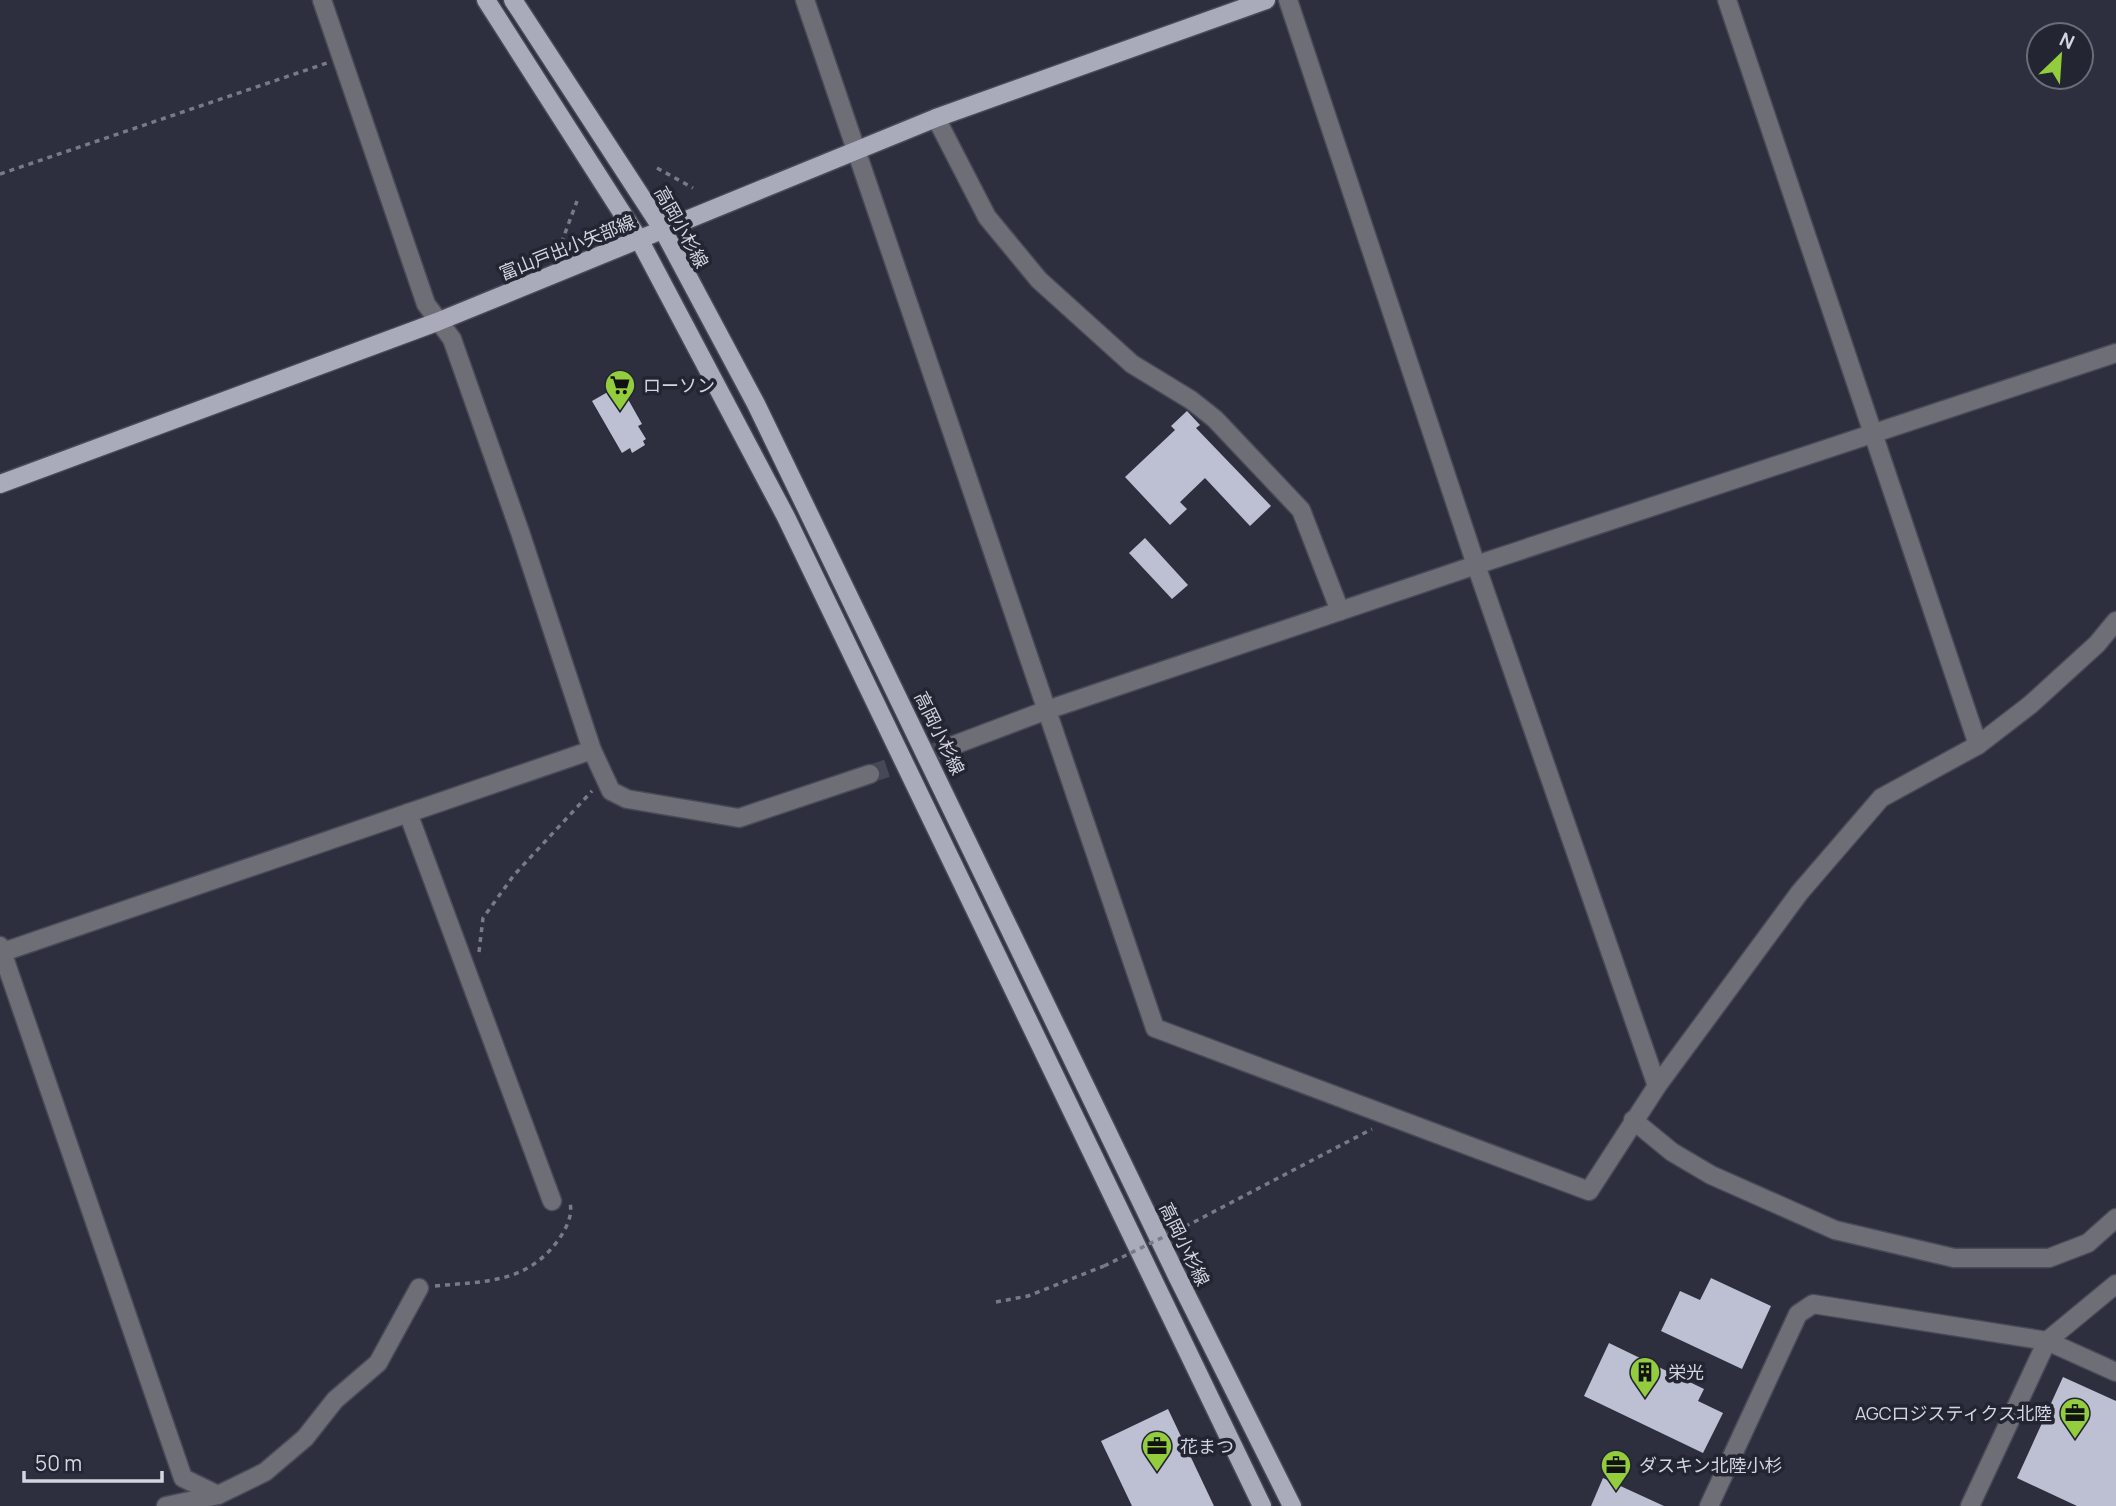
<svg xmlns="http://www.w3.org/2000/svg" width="2116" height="1506" viewBox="0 0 2116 1506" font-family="Manrope,'Noto Sans JP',sans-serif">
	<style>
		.building { fill: #bdc0d3 }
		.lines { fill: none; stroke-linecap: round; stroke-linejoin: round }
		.minor-tunnel { stroke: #464856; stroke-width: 18; stroke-dasharray: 18 9; stroke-linecap: butt }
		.minor-casing { stroke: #484a58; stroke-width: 21 }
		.major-casing { stroke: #484a58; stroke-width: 21 }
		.path { stroke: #787a86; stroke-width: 3.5; stroke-dasharray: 5 5; stroke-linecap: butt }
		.minor { stroke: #6d6e76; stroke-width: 18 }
		.major { stroke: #a9abbb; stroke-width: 18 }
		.path-bridge { stroke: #787a86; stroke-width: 3.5; stroke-dasharray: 5 5; stroke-linecap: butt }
		.labels { text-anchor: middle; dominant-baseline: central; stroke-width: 7; stroke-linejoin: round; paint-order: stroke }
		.street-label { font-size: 18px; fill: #d4d6df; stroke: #232533 }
		.poi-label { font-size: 18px; fill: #d4d6df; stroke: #232533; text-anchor: start }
	</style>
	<rect width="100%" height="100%" fill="#2d2f3e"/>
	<g class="building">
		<path d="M 620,385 L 642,424 L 638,426 L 646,439 L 643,441 L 645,445 L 632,453 L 630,448 L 622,453 L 592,401 Z"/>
		<path d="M 1187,411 L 1200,425 L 1196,428 L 1271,506 L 1250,526 L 1205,478 L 1180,502 L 1187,509 L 1170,525 L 1125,477 L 1175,430 L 1171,426 Z"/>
		<path d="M 1145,538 L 1188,585 L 1172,599 L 1129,553 Z"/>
		<path d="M 1711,1278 L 1771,1306 L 1742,1369 L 1661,1331 L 1680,1291 L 1700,1300 Z"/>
		<path d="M 1609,1343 L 1704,1389 L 1698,1401 L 1723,1413 L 1703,1453 L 1584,1396 Z"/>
		<path d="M 2063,1377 L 2116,1401 L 2116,1506 L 2077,1506 L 2017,1478 Z"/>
		<path d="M 1168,1409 L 1214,1506 L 1132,1506 L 1101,1441 Z"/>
		<path d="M 1603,1478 L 1664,1506 L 1591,1506 Z"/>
	</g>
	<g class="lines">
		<path class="minor-tunnel" d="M 870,774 L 949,747"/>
		<g class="minor-casing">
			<g id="minor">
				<path d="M 322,0 L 426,304 L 452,339 L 520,532 L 592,750 L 611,791 L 627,799 L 739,818 L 870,774"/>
				<path d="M 805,0 L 1155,1028 L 1589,1191 L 1657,1086 L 1800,892 L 1881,798 L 1978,745 L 2030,705 L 2097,644 L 2116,621"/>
				<path d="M 1288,0 L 1476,565 L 1657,1086"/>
				<path d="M 1727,0 L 1978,745"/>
				<path d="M 936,118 L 987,217 L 1039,280 L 1132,364 L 1191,400 L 1215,419 L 1301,510 L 1340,611"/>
				<path d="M 949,747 L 1047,710 L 1476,565 L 2116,353"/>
				<path d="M 408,813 L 552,1201"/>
				<path d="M 0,946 L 183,1478 L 218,1495"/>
				<path d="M 0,953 L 592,750"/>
				<path d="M 1633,1120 L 1672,1152 L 1711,1175 L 1835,1230 L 1954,1258 L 2049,1258 L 2088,1243 L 2116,1218"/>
				<path d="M 166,1506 L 218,1495 L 265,1472 L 305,1438 L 335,1400 L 378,1363 L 419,1288"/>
				<path d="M 1709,1506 L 1798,1314 L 1813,1304 L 2047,1341 L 2116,1372"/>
				<path d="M 1970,1506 L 2047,1341 L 2116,1284"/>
			</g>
		</g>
		<g class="major-casing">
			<g id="major">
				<path d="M 486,0 L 640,241 L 786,517 L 1262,1506"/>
				<path d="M 513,0 L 663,230 L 756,404 L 1177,1276 L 1292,1506"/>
				<path d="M 0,484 L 437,322 L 936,118 L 1266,0"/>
			</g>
		</g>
		<g class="path">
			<path d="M 657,168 L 693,188"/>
			<path d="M 0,174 L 327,63"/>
			<path d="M 558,252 L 577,201"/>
			<path d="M 479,952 L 483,918 L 514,875 L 592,791"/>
			<path d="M 1194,1222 L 1372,1129"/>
			<path d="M 435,1286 C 485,1281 527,1284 559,1239 C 566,1229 573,1215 570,1203"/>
			<path d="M 996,1302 L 1028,1296 L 1104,1266"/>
		</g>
		<use href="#minor" class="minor"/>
		<use href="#major" class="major"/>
		<path class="path-bridge" d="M 1104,1266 L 1194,1222"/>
	</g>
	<defs>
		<g id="supermarket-pin" transform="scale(1.575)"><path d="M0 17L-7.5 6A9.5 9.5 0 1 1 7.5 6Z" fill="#93cc3d" stroke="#232533"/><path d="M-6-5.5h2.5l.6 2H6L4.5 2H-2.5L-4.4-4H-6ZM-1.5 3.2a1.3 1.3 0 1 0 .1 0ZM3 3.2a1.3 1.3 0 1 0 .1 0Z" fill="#111"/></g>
		<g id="building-pin" transform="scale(1.575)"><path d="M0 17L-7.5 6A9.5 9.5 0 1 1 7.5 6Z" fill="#93cc3d" stroke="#232533"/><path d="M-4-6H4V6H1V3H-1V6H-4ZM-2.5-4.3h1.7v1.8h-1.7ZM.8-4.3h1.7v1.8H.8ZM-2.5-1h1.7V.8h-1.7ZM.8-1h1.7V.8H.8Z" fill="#111"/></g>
		<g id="office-pin" transform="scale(1.575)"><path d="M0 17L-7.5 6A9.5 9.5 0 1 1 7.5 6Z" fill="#93cc3d" stroke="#232533"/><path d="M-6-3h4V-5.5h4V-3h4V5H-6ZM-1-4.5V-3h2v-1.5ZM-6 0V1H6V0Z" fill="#111"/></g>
	</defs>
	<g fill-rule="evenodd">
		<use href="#supermarket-pin" x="620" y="385"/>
		<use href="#building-pin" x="1645" y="1372"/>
		<use href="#office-pin" x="2075" y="1413"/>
		<use href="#office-pin" x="1157" y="1446"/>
		<use href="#office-pin" x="1616" y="1465"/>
	</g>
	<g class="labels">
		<g class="street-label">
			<text transform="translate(682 227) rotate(61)">高岡小杉線</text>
			<text transform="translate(567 247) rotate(-22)">富山戸出小矢部線</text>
			<text transform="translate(940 733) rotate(64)">高岡小杉線</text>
			<text transform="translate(1185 1244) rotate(64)">高岡小杉線</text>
		</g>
		<g class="poi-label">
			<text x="643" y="385">ローソン</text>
			<text x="1668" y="1372">栄光</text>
			<text x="2052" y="1413" text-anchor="end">AGCロジスティクス北陸</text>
			<text x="1180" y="1446">花まつ</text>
			<text x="1639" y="1465">ダスキン北陸小杉</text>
		</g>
	</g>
	<g transform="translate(2060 56) rotate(25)"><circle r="33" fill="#232533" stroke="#6a6c78" stroke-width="2"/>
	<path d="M0-5L12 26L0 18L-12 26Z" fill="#93cc3d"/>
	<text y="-10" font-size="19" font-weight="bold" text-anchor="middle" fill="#d4d6df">N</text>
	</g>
	<path d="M24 1471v10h138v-10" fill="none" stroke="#d4d6df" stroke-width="3.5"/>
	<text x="35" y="1471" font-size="21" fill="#d4d6df" stroke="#232533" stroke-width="5" paint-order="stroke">50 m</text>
</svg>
